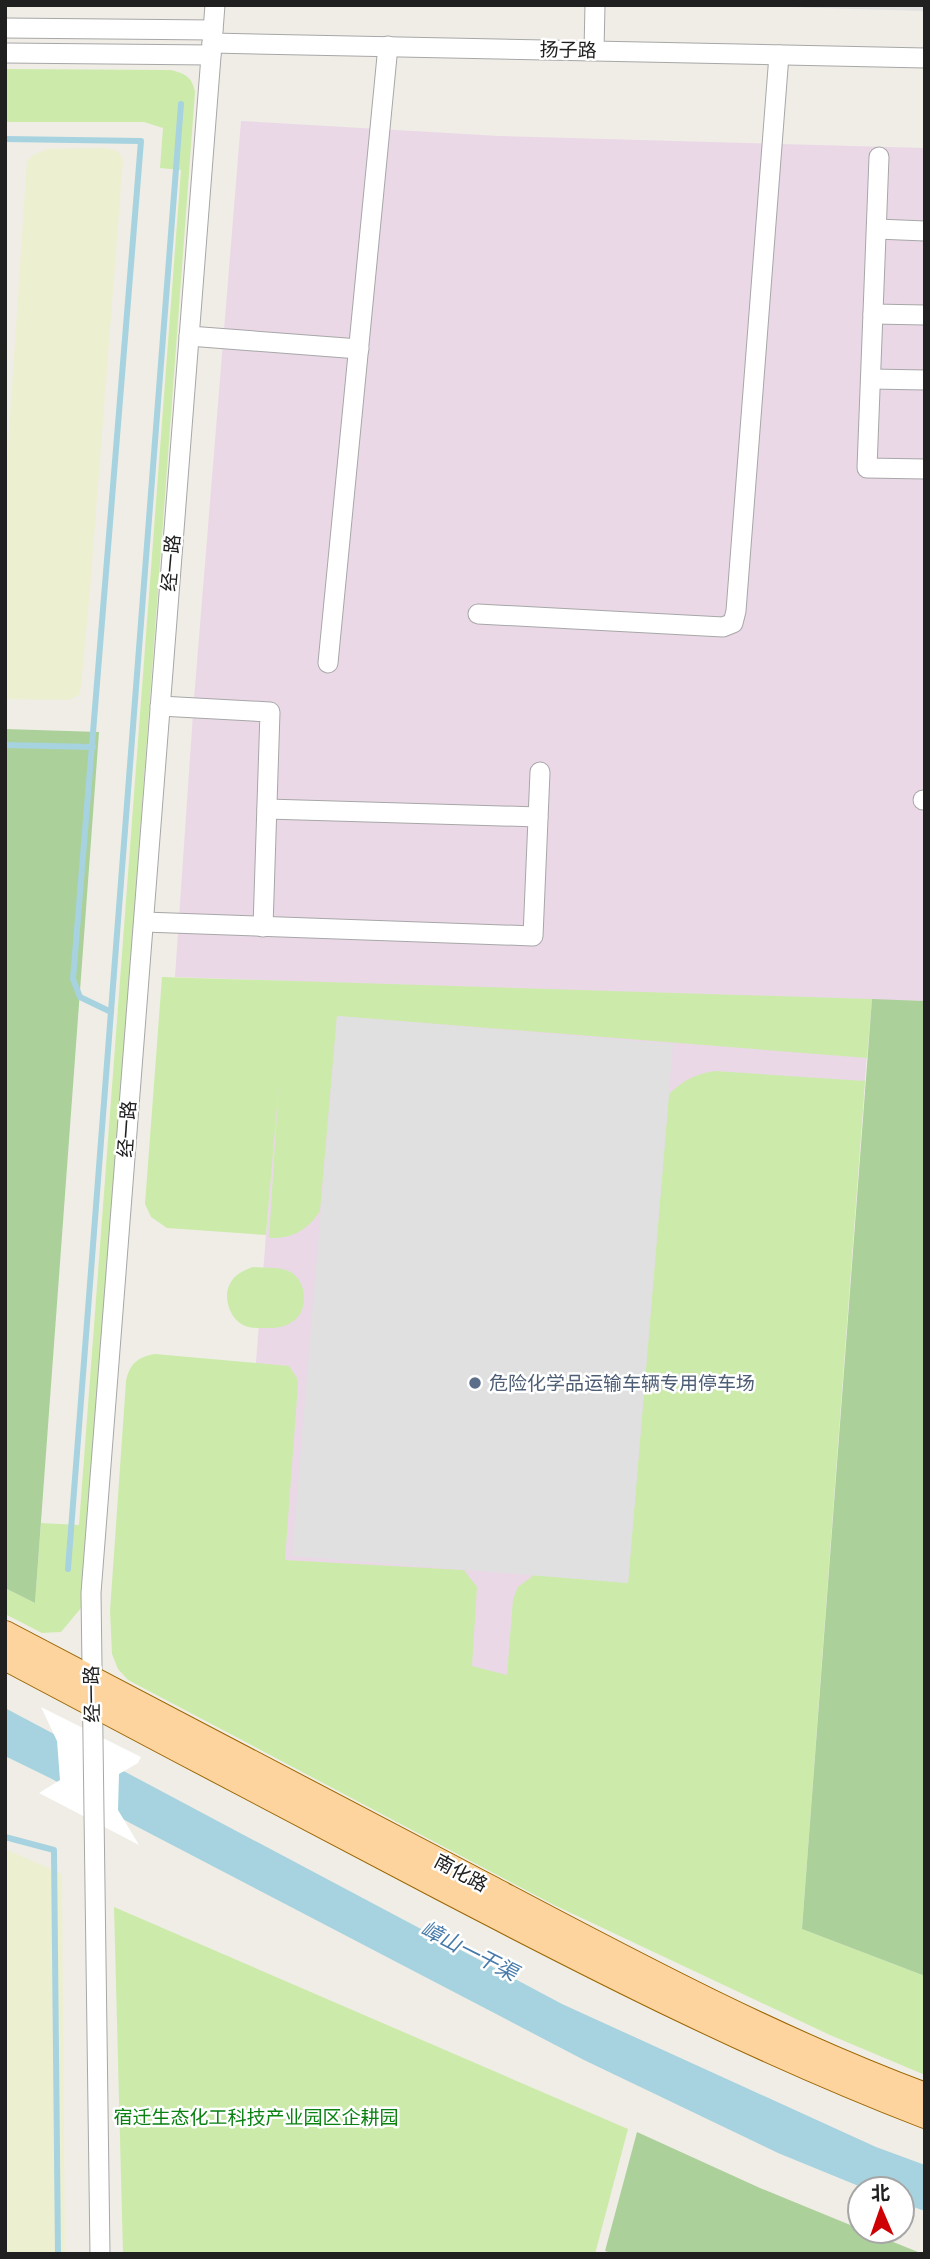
<svg xmlns="http://www.w3.org/2000/svg" width="930" height="2259" viewBox="0 0 930 2259" font-family="'Fira Sans','Noto Sans SC',sans-serif">
	<style>
		.industrial { fill: #ead8e7 }
		.farmland { fill: #edefd1 }
		.grass { fill: #ccebab }
		.forest { fill: #abd09a }
		.parking { fill: #e0e0e0 }
		.water { fill: #a6d3df }
		.pier { fill: #fff }
		.lines { fill: none; stroke-linecap: round; stroke-linejoin: round }
		.stream { stroke: #a6d3df; stroke-width: 6 }
		.minor-casing { stroke: #a7a7a7; stroke-width: 21 }
		.major-casing { stroke: #9b6600; stroke-width: 26 }
		.minor { stroke: #fff; stroke-width: 19 }
		.major { stroke: #fdd39e; stroke-width: 24 }
		.service-dot { fill: #5c6f8a; stroke: #fff; stroke-width: 2.5 }
		.labels { text-anchor: middle; dominant-baseline: central; stroke-width: 5; stroke-linejoin: round; paint-order: stroke }
		.street-label { font-size: 19px; fill: #202020; stroke: #fff }
		.service-label { font-size: 19px; fill: #4e5e75; stroke: #fff; text-anchor: start }
		.park-label { font-size: 19px; fill: #0a8212; stroke: #fff }
		.water-label { font-size: 21px; font-style: italic; fill: #477aaa; stroke: #fff }
	</style>
	<rect width="100%" height="100%" fill="#f0ede6"/>
	<path class="industrial" d="M 241,121 L 499,136 L 925,148 L 925,1001 L 871,1000 L 814,1758 L 237,1604 L 286,981 L 175,977 L 194,699 Z"/>
	<g class="farmland">
		<path d="M 104,148 L 118,151 L 123,160 L 90,590 L 81,686 L 79,695 L 69,700 L 5,699 L 5,493 L 27,161 L 33,155 L 48,149 Z"/>
		<path d="M 5,1849 L 62,1874 L 65,2254 L 5,2254 Z"/>
	</g>
	<g class="grass">
		<path d="M 5,69 L 171,70 C 186,74 192,77 195,92 L 85,1573 L 81,1608 L 61,1632 L 42,1633 L 5,1614 L 5,1588 L 35,1603 L 41,1523 L 79,1525 L 181,170 L 160,168 L 163,128 L 144,122 L 5,122 Z"/>
		<path d="M 162,977 L 872,999 L 867,1058 L 337,1016 L 320,1211 C 308,1230 292,1239 269,1238 L 279,1082 L 266,1235 L 167,1228 L 151,1217 L 145,1204 Z"/>
		<path d="M 715,1071 L 865,1081 L 802,1929 L 925,1976 L 925,2075 L 830,2035 L 554,1905 L 128,1680 L 118,1669 L 112,1654 L 110,1611 L 126,1381 C 130,1363 138,1357 155,1354 L 289,1366 L 297,1378 L 298,1384 L 285,1560 L 464,1570 L 477,1587 L 472,1666 L 507,1675 L 513,1599 L 518,1587 L 534,1575 L 628,1583 L 669,1094 C 684,1080 695,1074 715,1071 Z"/>
		<path d="M 253,1267 C 263,1268 276,1267 286,1270 C 306,1276 310,1307 295,1320 C 287,1326 280,1328 270,1328 C 260,1328 251,1329 243,1325 C 229,1318 222,1295 231,1282 C 235,1274 245,1270 253,1267 Z"/>
		<path d="M 114,1907 L 628,2129 L 595,2254 L 123,2254 Z"/>
	</g>
	<g class="forest">
		<path d="M 5,729 L 99,732 L 35,1603 L 5,1588 Z"/>
		<path d="M 872,999 L 925,1001 L 925,1976 L 802,1929 Z"/>
		<path d="M 637,2132 L 760,2188 L 860,2229 L 860,2231 L 866,2231 L 923,2254 L 614,2254 L 605,2251 Z"/>
	</g>
	<g class="parking">
		<path d="M 724,5 L 925,5 L 925,11 Z"/>
		<path d="M 337,1016 L 673,1044 L 628,1583 L 292,1556 Z"/>
	</g>
	<path class="water" d="M 5,1708 L 562,2004 L 876,2147 L 925,2165 L 925,2211 L 902,2203 L 902,2189 L 866,2189 L 778,2153 L 584,2060 L 130,1823 L 52,1779 L 5,1756 Z"/>
	<path class="pier" d="M 41,1707 L 141,1757 L 138,1763 L 119,1774 L 118,1810 L 139,1845 L 39,1793 L 60,1780 L 57,1741 Z"/>
	<g class="lines">
		<g class="stream">
			<path d="M 5,139 L 141,141 L 73,979 L 80,997 L 111,1012"/>
			<path d="M 5,745 L 93,747"/>
			<path d="M 68,1569 L 181,104"/>
			<path d="M 5,1837 L 54,1850 L 58,2254"/>
		</g>
		<g class="minor-casing">
			<g id="minor">
				<path d="M 5,28 L 213,30"/>
				<path d="M 212,43 L 925,58"/>
				<path d="M 594,50 L 595,5"/>
				<path d="M 5,53 L 211,55"/>
				<path d="M 879,157 L 867,468 L 925,469"/>
				<path d="M 877,229 L 925,231"/>
				<path d="M 873,314 L 925,315"/>
				<path d="M 189,336 L 359,349"/>
				<path d="M 871,379 L 925,380"/>
				<path d="M 478,614 L 723,627 L 733,623 L 736,611 L 779,55"/>
				<path d="M 328,663 L 388,46"/>
				<path d="M 160,706 L 270,712 L 263,927"/>
				<path d="M 923,800 L 925,800"/>
				<path d="M 267,809 L 538,817"/>
				<path d="M 144,922 L 533,936 L 540,772"/>
				<path d="M 100,2254 L 91,1593 L 215,5"/>
			</g>
		</g>
		<g class="major-casing">
			<g id="major">
				<path d="M 5,1633 C 167,1718 329,1803 491,1888 C 633,1963 775,2039 925,2095"/>
				<path d="M 5,1658 C 150,1735 296,1812 441,1888 C 600,1971 757,2051 925,2116"/>
			</g>
		</g>
		<use href="#minor" class="minor"/>
		<use href="#major" class="major"/>
	</g>
	<circle class="service-dot" cx="475" cy="1383" r="7"/>
	<g class="labels">
		<g class="street-label">
			<text transform="translate(568 50) rotate(1)">扬子路</text>
			<text transform="translate(171 563) rotate(-85)">经一路</text>
			<text transform="translate(127 1129) rotate(-86)">经一路</text>
			<text transform="translate(92 1694) rotate(-91)">经一路</text>
			<text transform="translate(461 1873) rotate(28)">南化路</text>
		</g>
		<g class="service-label">
			<text x="489" y="1383">危险化学品运输车辆专用停车场</text>
		</g>
		<g class="park-label">
			<text x="256" y="2117">宿迁生态化工科技产业园区企耕园</text>
		</g>
		<g class="water-label">
			<text transform="translate(469 1951) rotate(27)">嶂山一干渠</text>
		</g>
	</g>
	<rect width="930" height="2259" fill="none" stroke="#202020" stroke-width="14"/>
	<g transform="translate(881 2210) rotate(358)"><circle r="33" fill="#ffffff" stroke="#a6a6a6" stroke-width="2"/>
	<path d="M0-5L12 26L0 18L-12 26Z" fill="#cf0003"/>
	<text y="-10" font-size="19" font-weight="bold" text-anchor="middle" fill="#202020">北</text>
	</g>
</svg>
